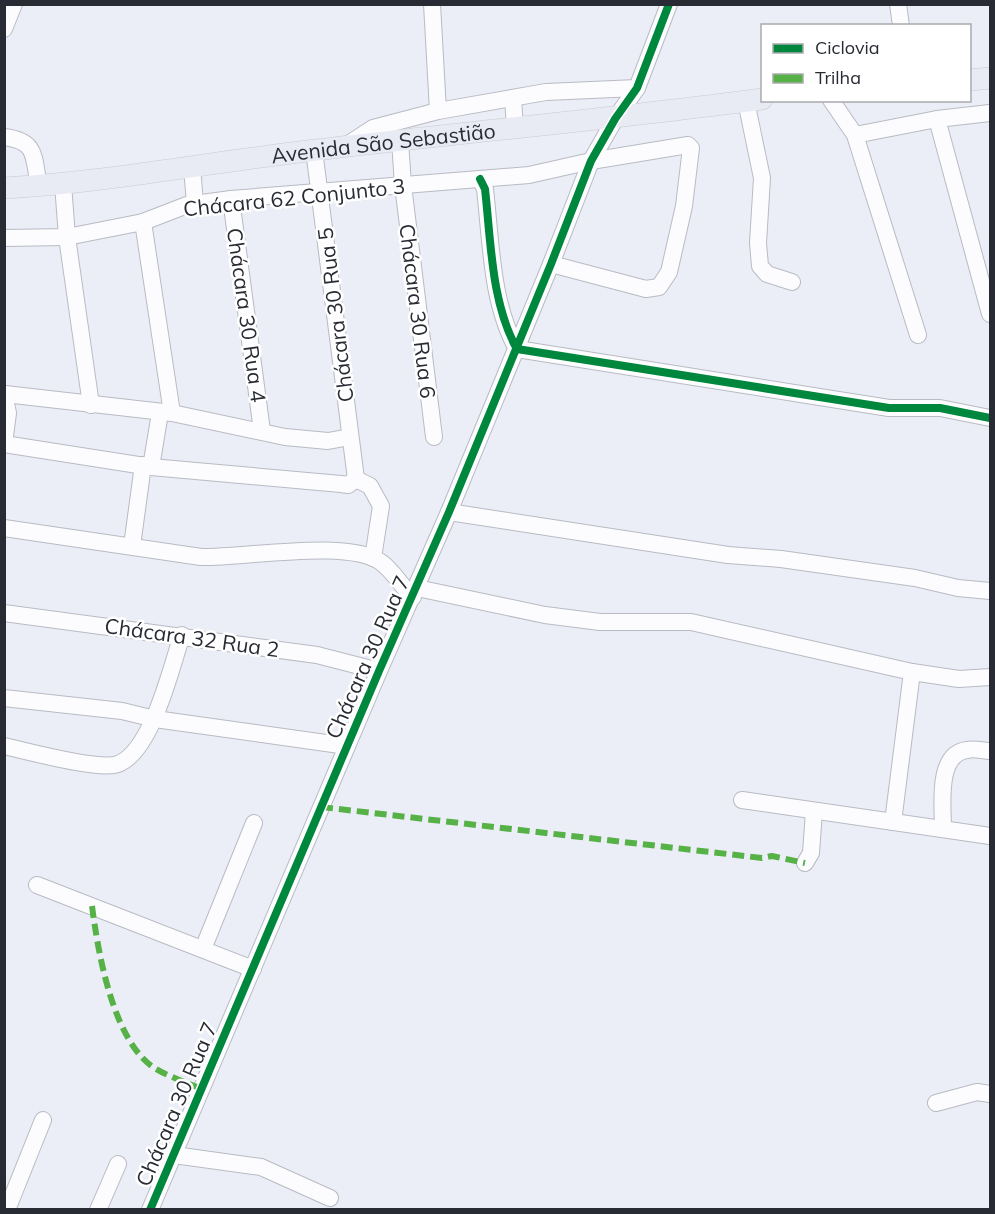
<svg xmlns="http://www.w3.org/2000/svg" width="995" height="1214" viewBox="0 0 995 1214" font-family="Mulish,sans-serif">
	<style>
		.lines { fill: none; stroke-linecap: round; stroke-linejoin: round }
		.minor-casing { stroke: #b8bbc3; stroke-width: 18 }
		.major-casing { stroke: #c9cacf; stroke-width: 22 }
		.minor { stroke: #fcfcfe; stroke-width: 16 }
		.major { stroke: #e8ebf4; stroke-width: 21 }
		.quiet { stroke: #56b246; stroke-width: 6; stroke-dasharray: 12 6; stroke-linecap: butt }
		.cycleway-casing { stroke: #fff; stroke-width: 11 }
		.cycleway { stroke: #00873e; stroke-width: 8 }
		.labels { text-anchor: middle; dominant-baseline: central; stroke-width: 5; stroke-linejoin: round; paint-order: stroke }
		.street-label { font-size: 21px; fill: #282b33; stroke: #fff }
	</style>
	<rect width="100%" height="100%" fill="#ebeef7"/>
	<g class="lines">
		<g class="minor-casing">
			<g id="minor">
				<path d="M 432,4 L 438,111"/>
				<path d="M 898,4 L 901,26"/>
				<path d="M 4,29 L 14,4"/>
				<path d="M 513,98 L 515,129"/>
				<path d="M 831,100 L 855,135 L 918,335"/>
				<path d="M 746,101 L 762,178 L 758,243 L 760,266 L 767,274 L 792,282"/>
				<path d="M 937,119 L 990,314"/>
				<path d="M 855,135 L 937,119 L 990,113"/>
				<path d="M 4,137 C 38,141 33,157 39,186"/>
				<path d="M 400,141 L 403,185 L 434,437"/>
				<path d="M 347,145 L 373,128 L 438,111 L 546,92 L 637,88"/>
				<path d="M 314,150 L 356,479"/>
				<path d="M 192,167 L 195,204"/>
				<path d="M 480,179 L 485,189 C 491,241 491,303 517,349 L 889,408 L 940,408 L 990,418"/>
				<path d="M 63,184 L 67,237 L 91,405"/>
				<path d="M 231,199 L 262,431"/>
				<path d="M 143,222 L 172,413"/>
				<path d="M 4,238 L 67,237 L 143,222 L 187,205 L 231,199 L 529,175 L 591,161 L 688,145 L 691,148 L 684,206 L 669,272 L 659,287 L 646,289 L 551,264"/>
				<path d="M 4,394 L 8,413 L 4,444"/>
				<path d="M 5,394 L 172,413 L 285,437 L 328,441 L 350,437"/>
				<path d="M 4,444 L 151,467 L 341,484 L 348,485 L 356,479"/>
				<path d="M 151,467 L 160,413"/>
				<path d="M 356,479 L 370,486 L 381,506 L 373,558"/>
				<path d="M 449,512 L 728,555 L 781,559 L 915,578 L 958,588 L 990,591"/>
				<path d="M 4,528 L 201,557 C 244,558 351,538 382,563 C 394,572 402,587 413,597"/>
				<path d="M 132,546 L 143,465"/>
				<path d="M 417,588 L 545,615 L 600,622 L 691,622 L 912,672 L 959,679 L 990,677"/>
				<path d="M 4,613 L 317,655 L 379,671"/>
				<path d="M 4,698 L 122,711 L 155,719 L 347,746"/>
				<path d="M 4,746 C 27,751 99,771 118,764 C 152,751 171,668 182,635"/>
				<path d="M 742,800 L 990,836"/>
				<path d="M 893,822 L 912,672"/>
				<path d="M 943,828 C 943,806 936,754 967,750 C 974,748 983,751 990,751"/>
				<path d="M 805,863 L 811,853 L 814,811"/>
				<path d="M 37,885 L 253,969"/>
				<path d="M 203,949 L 254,823"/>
				<path d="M 936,1103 L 977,1092 L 990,1094"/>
				<path d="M 174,1155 L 261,1167 L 330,1198"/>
				<path d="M 7,1210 L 43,1120"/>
				<path d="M 98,1210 L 118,1164"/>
				<path d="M 150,1210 L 379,671 L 449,512 L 551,264 L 591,161 L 615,119 L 637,88 L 669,4"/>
			</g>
		</g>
		<g class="major-casing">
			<g id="major">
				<path d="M 970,80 L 990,78"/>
				<path id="s1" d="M 4,188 C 109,182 212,162 316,150 C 465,132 614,119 762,99"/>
			</g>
		</g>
		<use href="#minor" class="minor"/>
		<use href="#major" class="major"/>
		<g class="quiet">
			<path d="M 321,807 L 762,858 L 772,856 L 805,863"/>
			<path d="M 92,906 C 98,952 113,1043 156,1069 C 170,1077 187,1083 202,1089"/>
		</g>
		<g class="cycleway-casing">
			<g id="cycleway">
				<path d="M 480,179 L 485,189 C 491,241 491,303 517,349 L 889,408 L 940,408 L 990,418"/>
				<path d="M 150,1210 L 379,671 L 449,512 L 551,264 L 591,161 L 615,119 L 637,88 L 669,4"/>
			</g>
		</g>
		<use href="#cycleway" class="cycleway"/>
	</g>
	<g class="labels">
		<g class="street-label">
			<text stroke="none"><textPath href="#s1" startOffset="382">Avenida São Sebastião</textPath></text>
			<text transform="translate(294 197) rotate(-6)">Chácara 62 Conjunto 3</text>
			<text transform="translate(418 311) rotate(83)">Chácara 30 Rua 6</text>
			<text transform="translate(247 315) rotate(82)">Chácara 30 Rua 4</text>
			<text transform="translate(335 315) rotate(-97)">Chácara 30 Rua 5</text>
			<text transform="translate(192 637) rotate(8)">Chácara 32 Rua 2</text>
			<text transform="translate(367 657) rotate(-66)">Chácara 30 Rua 7</text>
			<text transform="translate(176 1104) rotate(-67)">Chácara 30 Rua 7</text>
		</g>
	</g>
	<rect width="995" height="1214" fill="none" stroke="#282b33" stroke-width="12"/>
	<rect x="761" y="24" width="210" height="78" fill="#ffffff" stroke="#a9aaad" stroke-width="1.5"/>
	<rect x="773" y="44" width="30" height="9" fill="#00873e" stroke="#a9aaad" stroke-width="1.5"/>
	<text x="815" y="54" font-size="18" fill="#282b33">Ciclovia</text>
	<rect x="773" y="74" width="30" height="9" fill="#56b246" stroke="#a9aaad" stroke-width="1.5"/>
	<text x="815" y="84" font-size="18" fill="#282b33">Trilha</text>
</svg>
